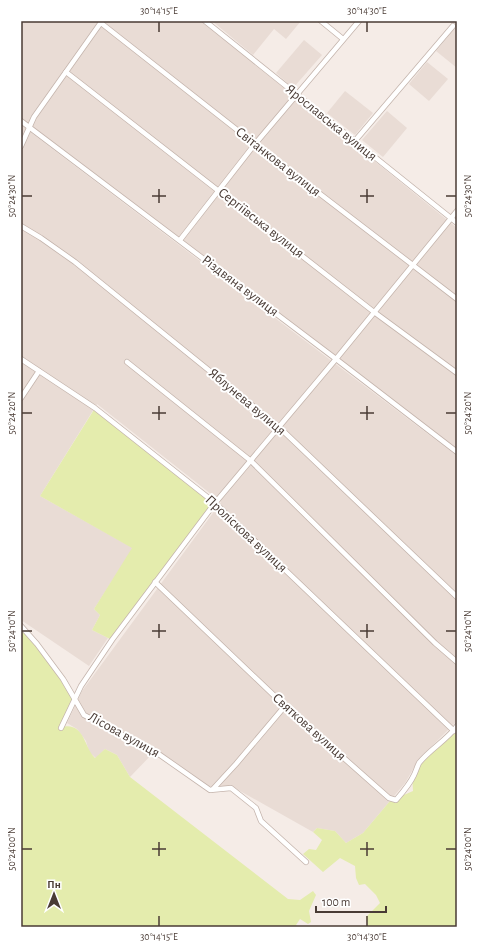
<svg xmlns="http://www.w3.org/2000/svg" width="478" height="948" viewBox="0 0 478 948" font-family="'Alegreya Sans',sans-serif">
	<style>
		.residential { fill: #e9dcd5 }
		.green { fill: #e4ecad }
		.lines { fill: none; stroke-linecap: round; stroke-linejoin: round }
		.minor-casing { stroke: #c4b4ac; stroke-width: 6 }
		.minor { stroke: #fff; stroke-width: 4.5 }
		.ticks { fill: none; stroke: #493b35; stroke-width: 1.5 }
		.labels { text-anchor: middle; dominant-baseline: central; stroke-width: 4; stroke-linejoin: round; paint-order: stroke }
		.street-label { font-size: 14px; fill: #493b35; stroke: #fff }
		.neatline { fill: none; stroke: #493b35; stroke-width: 1.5 }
		.ticks-label { font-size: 10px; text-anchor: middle; fill: #493b35 }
	</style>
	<rect width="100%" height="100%" fill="#f5ece7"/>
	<g class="residential">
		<path d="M 21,21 L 202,21 L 457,228 L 457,449 L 335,355 L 21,118 Z"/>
		<path d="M 212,21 L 301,21 L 286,39 L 274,29 L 253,55 Z"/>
		<path d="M 455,28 L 457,30 L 457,68 L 436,51 Z"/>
		<path d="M 304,40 L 322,55 L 293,88 L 276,73 Z"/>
		<path d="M 427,62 L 448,79 L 429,101 L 409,84 Z"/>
		<path d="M 345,91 L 373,113 L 355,135 L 327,113 Z"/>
		<path d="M 387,111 L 407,128 L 383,157 L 362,140 Z"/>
		<path d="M 21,125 L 457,456 L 457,721 L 419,759 L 405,783 L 363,833 L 346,843 L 335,831 L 317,828 L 313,832 L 233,787 L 208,786 L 156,750 L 130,777 L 117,755 L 105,749 L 96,758 L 89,752 L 86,741 L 77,729 L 67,723 L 82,691 L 221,502 L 97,404 L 40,496 L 133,548 L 94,609 L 100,615 L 92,630 L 108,638 L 89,666 L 21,620 Z"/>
	</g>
	<g class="green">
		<path d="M 95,408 L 215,503 L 112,640 L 92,630 L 100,615 L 94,609 L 132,548 L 40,496 Z"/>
		<path d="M 21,626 L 75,697 L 61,727 C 85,722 83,746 95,758 L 105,749 L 117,755 L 130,777 L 288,899 L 300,900 L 313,891 L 316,895 L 309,911 L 311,922 L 308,924 L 300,919 L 296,925 L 298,927 L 21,927 Z"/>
		<path d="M 457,727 L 457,927 L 368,927 L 366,917 L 380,903 L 376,895 L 365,884 L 359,885 L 356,878 L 355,866 L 340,858 L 323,872 L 303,854 L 309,849 L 316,850 L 322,840 L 313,832 L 317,828 L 335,831 L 346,843 L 363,833 L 390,801 L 413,791 L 412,774 L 446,737 Z"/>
	</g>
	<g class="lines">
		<g class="minor-casing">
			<g id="minor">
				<path d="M 205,21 L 457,223"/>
				<path d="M 321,21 L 343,39"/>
				<path d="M 101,23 L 255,144 L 457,299"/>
				<path d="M 66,72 L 374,312 L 457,373"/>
				<path d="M 21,121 L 336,359 L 457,452"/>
				<path d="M 354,142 L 453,26"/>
				<path d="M 21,146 L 34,117 L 102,21"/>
				<path d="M 21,226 L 41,238 L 75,262 L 279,427 L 457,597"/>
				<path d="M 180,240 L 255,144 L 359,21"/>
				<path d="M 21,359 L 95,408 L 215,503 L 454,731"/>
				<path d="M 127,362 L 251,461 L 435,643 L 457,662"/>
				<path d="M 21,398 L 39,371"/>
				<path d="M 155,582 L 285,706 L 389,798 L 396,800 C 403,792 410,784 414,775 C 416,771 417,767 419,763 C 430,749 447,740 457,726"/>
				<path d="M 21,626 L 37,644 L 63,679 L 84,715 L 160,755 L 210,790 L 231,788 L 256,808 L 261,821 L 306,862"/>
				<path d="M 61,728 L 81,686 L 112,640 L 215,503 L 336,359 L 457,211"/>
				<path d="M 213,789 L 236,764 L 285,706"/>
			</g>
		</g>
		<use href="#minor" class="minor"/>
	</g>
	<path class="ticks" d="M 159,22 L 159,32M 367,22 L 367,32M 159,189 L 159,203M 367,189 L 367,203M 22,196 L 32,196M 152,196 L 166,196M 360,196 L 374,196M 446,196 L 456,196M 159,406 L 159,420M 367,406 L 367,420M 22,413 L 32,413M 152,413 L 166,413M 360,413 L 374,413M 446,413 L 456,413M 159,624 L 159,638M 367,624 L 367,638M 22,631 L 32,631M 152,631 L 166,631M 360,631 L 374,631M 446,631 L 456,631M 159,842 L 159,856M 367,842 L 367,856M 22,849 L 32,849M 152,849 L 166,849M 360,849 L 374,849M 446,849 L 456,849M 159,916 L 159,926M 367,916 L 367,926"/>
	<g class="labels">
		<g class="street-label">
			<text transform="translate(331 123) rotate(39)">Ярославська вулиця</text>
			<text transform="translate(278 162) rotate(38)">Світанкова вулиця</text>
			<text transform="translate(261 223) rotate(38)">Сергіївська вулиця</text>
			<text transform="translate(240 286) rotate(37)">Різдвяна вулиця</text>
			<text transform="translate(247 402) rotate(40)">Яблунева вулиця</text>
			<text transform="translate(246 534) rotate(43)">Проліскова вулиця</text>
			<text transform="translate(309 727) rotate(42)">Святкова вулиця</text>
			<text transform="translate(124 735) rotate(29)">Лісова вулиця</text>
		</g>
	</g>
	<rect width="478" height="948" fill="none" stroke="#ffffff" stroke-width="44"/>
	<g transform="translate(54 894)" stroke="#ffffff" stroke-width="3" paint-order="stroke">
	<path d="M0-3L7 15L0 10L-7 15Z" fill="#493b35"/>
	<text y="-6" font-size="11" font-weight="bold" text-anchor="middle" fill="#493b35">Пн</text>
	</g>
	<path d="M316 906v6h70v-6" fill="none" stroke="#493b35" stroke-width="2"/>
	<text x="322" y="906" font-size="12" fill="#493b35" stroke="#ffffff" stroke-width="3" paint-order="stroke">100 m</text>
	<rect x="22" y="22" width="434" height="904" class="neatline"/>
	<g class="ticks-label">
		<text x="159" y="14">30°14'15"E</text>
		<text x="367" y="14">30°14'30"E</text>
		<text transform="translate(11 196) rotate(-90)" y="4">50°24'30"N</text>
		<text transform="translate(467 196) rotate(-90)" y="4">50°24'30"N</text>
		<text transform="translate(11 413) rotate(-90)" y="4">50°24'20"N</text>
		<text transform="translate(467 413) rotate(-90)" y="4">50°24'20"N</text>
		<text transform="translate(11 631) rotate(-90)" y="4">50°24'10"N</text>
		<text transform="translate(467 631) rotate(-90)" y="4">50°24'10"N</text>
		<text transform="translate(11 849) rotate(-90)" y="4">50°24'00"N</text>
		<text transform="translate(467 849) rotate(-90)" y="4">50°24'00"N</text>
		<text x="159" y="940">30°14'15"E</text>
		<text x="367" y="940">30°14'30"E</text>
	</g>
</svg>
